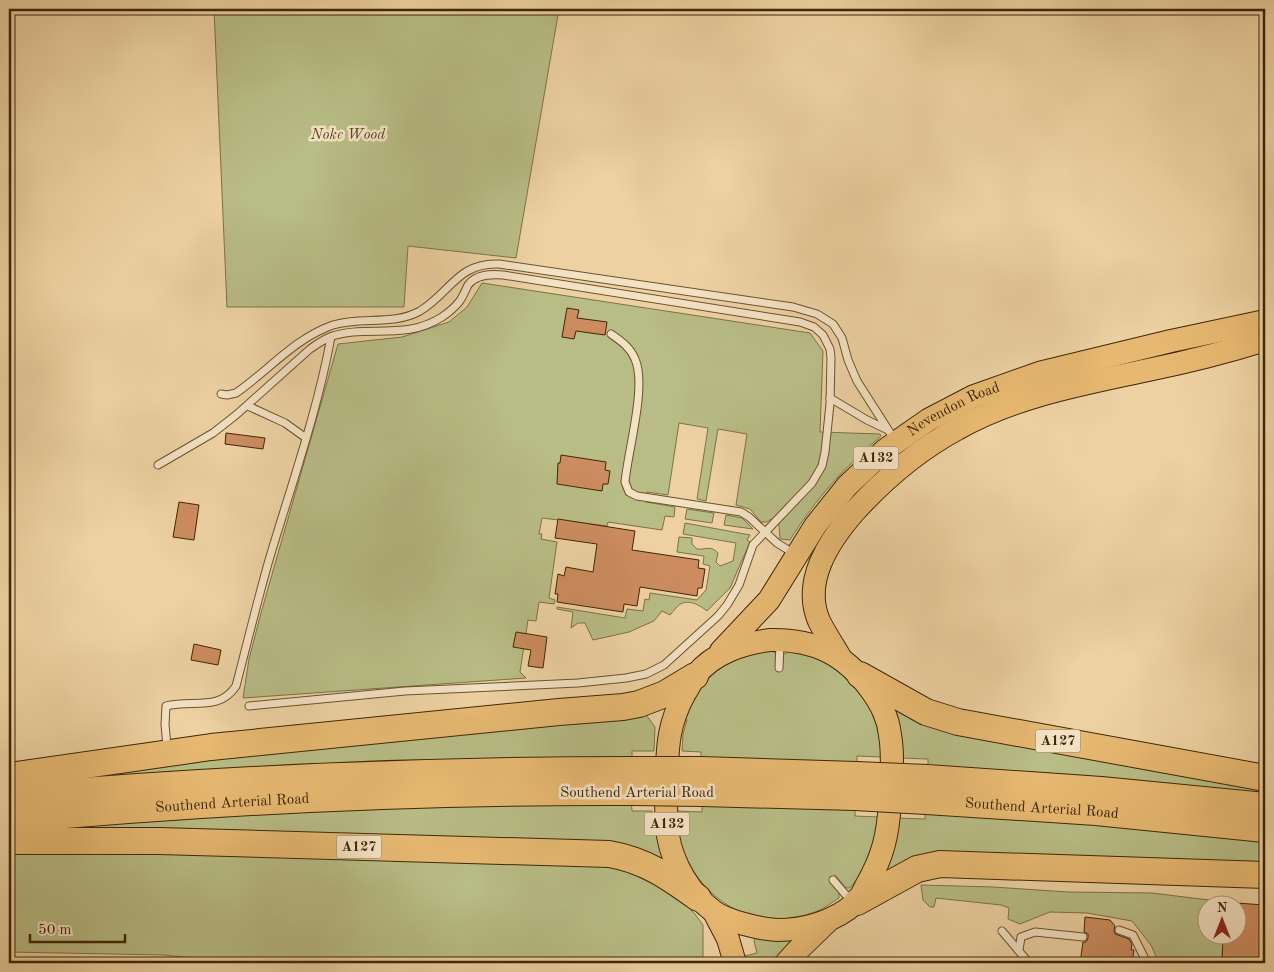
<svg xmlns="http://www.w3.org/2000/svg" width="1274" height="972" viewBox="0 0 1274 972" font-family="'Old Standard TT',serif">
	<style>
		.green { fill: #b8bc85; stroke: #7c7246 }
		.building { fill: #cc8c5f; stroke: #3f2706 }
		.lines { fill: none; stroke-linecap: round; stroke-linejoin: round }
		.lane-casing { stroke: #6a522d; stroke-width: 9 }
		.primary-casing { stroke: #3f2706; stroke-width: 24 }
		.highway-casing { stroke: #3f2706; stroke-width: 28 }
		.lane { stroke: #f3e1c3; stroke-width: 7 }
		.primary { stroke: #e6b871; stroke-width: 22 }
		.highway { stroke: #e6b871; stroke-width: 26 }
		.highway-bridge-casing { stroke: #3f2706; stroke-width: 28; stroke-linecap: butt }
		.highway-bridge { stroke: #e6b871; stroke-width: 26 }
		.labels { text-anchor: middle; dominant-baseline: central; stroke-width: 5; stroke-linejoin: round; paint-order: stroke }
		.shield { fill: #f3e1c3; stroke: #755f3f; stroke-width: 1 }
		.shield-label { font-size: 14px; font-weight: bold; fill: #3f2706 }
		.park-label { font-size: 15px; font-style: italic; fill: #57451f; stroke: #f3e1c3 }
		.street-label { font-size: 15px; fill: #3f2706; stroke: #f3e1c3 }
	</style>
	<rect width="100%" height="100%" fill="#edd1a2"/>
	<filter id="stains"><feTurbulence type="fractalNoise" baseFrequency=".004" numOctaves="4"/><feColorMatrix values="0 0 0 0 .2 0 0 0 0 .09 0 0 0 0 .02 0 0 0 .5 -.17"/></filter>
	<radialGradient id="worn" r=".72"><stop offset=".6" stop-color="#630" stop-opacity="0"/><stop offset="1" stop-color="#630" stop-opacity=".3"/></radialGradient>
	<g class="green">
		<path d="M 214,9 L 559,9 L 516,258 L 408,246 L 404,307 L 227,307 Z"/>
		<path d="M 482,283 L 810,333 L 823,351 L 820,432 L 880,434 L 881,436 C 843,469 817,497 790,540 L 780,539 L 779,525 L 771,519 L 767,522 L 761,522 L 750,509 L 736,505 L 747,434 L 718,429 L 706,501 L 697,499 L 708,428 L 679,423 L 668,495 L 647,492 L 646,502 L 675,507 L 674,517 L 665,516 L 662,530 L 608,522 L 607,526 L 542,518 L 539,534 L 542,534 L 541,539 L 557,542 L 549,598 L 555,600 L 554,604 L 539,602 L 536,621 L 528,620 L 520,672 L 526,678 L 243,698 L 249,659 L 261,613 L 338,344 L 402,337 L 449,322 L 467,307 Z"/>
		<path d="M 687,509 L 714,513 L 712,523 L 685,519 Z"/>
		<path d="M 726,515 L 742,518 L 753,529 L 724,525 Z"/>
		<path d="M 685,523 L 750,535 L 747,540 L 750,542 L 730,588 L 707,611 C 698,604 685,597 676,608 C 674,610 672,613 670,615 L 662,611 L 654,621 L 640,627 L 629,632 L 593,640 L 585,623 L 578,623 L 571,628 L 573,612 L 557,609 L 557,607 L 625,618 L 627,609 L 643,611 L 645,599 L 649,600 L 650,593 L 697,600 L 706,590 L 710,566 L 703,564 L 704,556 L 677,552 L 679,537 L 692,538 L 692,544 L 697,549 C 706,550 711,545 718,553 L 716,562 L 720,566 L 733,561 L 736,543 L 683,534 Z"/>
		<path d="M 771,650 L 776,654 L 776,669 L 782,669 L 783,655 L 791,650 L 831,663 L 866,699 L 879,730 L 882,757 L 857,756 L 857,768 L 701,764 L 701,752 L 682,751 L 683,734 L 687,720 L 683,719 C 689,708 695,695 703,685 C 719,663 746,655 771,650 Z"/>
		<path d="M 897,707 L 1265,784 L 1265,800 L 928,772 L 928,759 L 901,758 L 894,710 Z"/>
		<path d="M 644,712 L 655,727 L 654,751 L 632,751 L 632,763 L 9,791 L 146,762 Z"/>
		<path d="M 631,799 L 632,811 L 652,811 L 665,863 L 35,827 L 127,817 Z"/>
		<path d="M 702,800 L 855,805 L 855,816 L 879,817 L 876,843 L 859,877 L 850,888 L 846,888 L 835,875 L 829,880 L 839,893 L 839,898 C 830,904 822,910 812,913 C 753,934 698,899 680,842 C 677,833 677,821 677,811 L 702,812 Z"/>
		<path d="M 926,808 L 1265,836 L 1265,868 L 883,878 L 898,818 L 925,819 Z"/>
		<path d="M 9,852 L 159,852 L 366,860 L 600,864 L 640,873 L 681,900 L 695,914 L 703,925 L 703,963 L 240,963 L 164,955 L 9,952 Z"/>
		<path d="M 921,885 L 993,887 L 1068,892 L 1152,893 L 1225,902 L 1225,904 L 1206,904 L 1206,934 L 1223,935 L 1222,963 L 1159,963 L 1151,945 L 1132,921 L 1087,913 L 1050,912 L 1020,924 L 1008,919 L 1009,908 L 1001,905 L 936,898 L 934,907 L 930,907 L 923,900 Z"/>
		<path d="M 755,938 L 787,940 L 792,945 L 778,963 L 746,963 L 745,956 L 757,953 L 754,941 Z"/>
	</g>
	<g class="building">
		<path d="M 567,308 L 579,310 L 577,318 L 607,322 L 605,335 L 576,331 L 574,339 L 562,337 Z"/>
		<path d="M 226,433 L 265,438 L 263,449 L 225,444 Z"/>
		<path d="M 561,455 L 606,462 L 605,470 L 610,471 L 608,484 L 603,484 L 602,491 L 557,484 L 558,463 L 560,463 Z"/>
		<path d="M 179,502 L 199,505 L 194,540 L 173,537 Z"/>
		<path d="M 558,519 L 635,531 L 632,550 L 699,560 L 698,568 L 705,569 L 702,588 L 698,588 L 697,596 L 640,587 L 637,606 L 624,604 L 623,612 L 557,602 L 558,594 L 555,594 L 558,574 L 564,576 L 566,567 L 593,572 L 597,544 L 555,538 Z"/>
		<path d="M 516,632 L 547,637 L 543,668 L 528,666 L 531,650 L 513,647 Z"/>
		<path d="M 194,644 L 221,650 L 218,665 L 191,660 Z"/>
		<path d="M 1236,903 L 1265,905 L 1265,963 L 1222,963 L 1223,934 L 1236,934 Z"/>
		<path d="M 1085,917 L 1110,920 L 1115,926 L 1114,930 L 1115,934 L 1129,939 L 1132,944 L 1131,950 L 1134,950 L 1132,963 L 1080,963 L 1083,942 L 1086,942 L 1088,938 L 1088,934 L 1084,932 Z"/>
	</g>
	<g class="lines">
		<g class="lane-casing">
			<g id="lane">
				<path d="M 611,334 C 621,341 630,347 635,359 C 647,386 628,450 625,482 L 629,492 L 637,496 L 741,512 L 749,517 L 777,543 L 793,553"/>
				<path d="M 221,394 L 227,395 L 236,393 C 268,371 295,338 333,325 C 361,316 393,326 420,311 C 450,293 458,262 499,264 L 793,307 L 817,314 L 833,324 L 842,338 L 848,360 L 857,381 L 894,439"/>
				<path d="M 830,398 L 867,420 L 886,429"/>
				<path d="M 248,406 L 285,423 L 306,438"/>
				<path d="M 158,465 L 213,433 L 236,415 L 310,349 C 317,344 323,340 330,337 C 366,324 405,341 442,317 C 448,313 454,308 459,302 C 463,297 465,291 468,285 C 476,274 491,274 503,275 L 800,322 L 814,327 L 823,335 L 830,349 L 831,358 L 830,404 L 825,452 L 822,466 L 812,483 L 753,545 L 739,585 L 727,605 L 718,616 L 664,665 L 646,674 L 626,678 L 578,683 L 405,691 L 249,706"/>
				<path d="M 779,668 L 780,643"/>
				<path d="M 167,747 L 165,724 L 166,706 C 192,699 219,712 236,686 C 247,644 257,602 269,560 C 291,486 317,413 331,337"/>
				<path d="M 833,880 L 852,902"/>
				<path d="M 1119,930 L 1133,935 L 1147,963"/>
				<path d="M 1002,931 L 1029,963"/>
				<path d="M 1019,950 L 1021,937 L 1035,932 L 1083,937"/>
			</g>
		</g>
		<g class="primary-casing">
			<g id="primary">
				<path d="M 770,640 C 814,639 845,654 871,690 C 881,704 888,717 890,735 C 894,757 891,780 890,802 C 888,835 883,857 866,886 C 863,892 860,899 855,903 C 835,922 803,930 777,930 C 760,929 726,921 713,911 C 690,894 673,864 668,836 C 665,817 666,797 667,778 C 667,745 669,722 685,693 C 689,687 692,680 696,675 C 713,653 744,643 770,640 Z"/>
				<path id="s1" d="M 721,651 L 769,600 L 815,526 L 847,486 L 885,450 L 928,420 L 974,396 L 1039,373 L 1171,341 L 1265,321"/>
				<path d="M 840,657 C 833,645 825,633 819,621 C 802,581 829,541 854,512 C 884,479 918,450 957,429 C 1015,396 1083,384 1148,370 C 1187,362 1227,352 1265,340"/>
				<path d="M 714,912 L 728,939 L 735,963"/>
				<path d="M 786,963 L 797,951 L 829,920"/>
			</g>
		</g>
		<g class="highway-casing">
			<g id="highway">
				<path d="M 860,675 L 926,712 L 958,722 L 1265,778"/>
				<path d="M 701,770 L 856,775"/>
				<path d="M 9,776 L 211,747 L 559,712 L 623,707 L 639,704 L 665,694 L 695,676"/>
				<path d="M 927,778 L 1101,790 L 1265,806"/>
				<path d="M 702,793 L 855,797"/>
				<path d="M 9,797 C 216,779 424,770 632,770"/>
				<path id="s2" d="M 926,801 L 1096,812 L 1265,829"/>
				<path id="s3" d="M 9,820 C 216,801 424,791 632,792"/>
				<path d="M 9,841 L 159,841 L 609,854 C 645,860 669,877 698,898"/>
				<path d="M 857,902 L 917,869 L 940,864 L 1265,875"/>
			</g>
		</g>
		<use href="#lane" class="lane"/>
		<use href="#primary" class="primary"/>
		<use href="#highway" class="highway"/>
		<g class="highway-bridge-casing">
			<g id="highway-bridge">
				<path d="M 632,770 L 701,770"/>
				<path d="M 856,775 L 927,778"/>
				<path d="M 632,792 L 702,793"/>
				<path d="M 855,797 L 926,801"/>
			</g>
		</g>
		<use href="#highway-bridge" class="highway-bridge"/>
	</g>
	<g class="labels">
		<g class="shield">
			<rect x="853.5" y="446.5" width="45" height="23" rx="4"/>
			<rect x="1035.5" y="729.5" width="45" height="23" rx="4"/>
			<rect x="644.5" y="812.5" width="45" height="23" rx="4"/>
			<rect x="336.5" y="835.5" width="45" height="23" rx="4"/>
		</g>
		<g class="shield-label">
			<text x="876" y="458">A132</text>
			<text x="1058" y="741">A127</text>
			<text x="667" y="824">A132</text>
			<text x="359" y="847">A127</text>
		</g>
		<g class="park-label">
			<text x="348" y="135">Noke Wood</text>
		</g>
		<g class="street-label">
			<text stroke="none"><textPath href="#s1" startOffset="341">Nevendon Road</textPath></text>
			<text x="637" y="793">Southend Arterial Road</text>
			<text stroke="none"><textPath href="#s3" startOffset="224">Southend Arterial Road</textPath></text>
			<text stroke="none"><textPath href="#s2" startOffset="116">Southend Arterial Road</textPath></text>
		</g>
	</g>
	<rect width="1274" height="972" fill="none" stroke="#edd1a2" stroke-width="30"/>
	<rect x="10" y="10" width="1254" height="952" fill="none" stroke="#3f2706" stroke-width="2.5"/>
	<rect x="15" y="15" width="1244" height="942" fill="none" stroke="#3f2706"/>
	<g transform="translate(1222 920)"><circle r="24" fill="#f3e1c3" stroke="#ab9777"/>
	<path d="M0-4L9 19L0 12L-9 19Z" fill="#8f2418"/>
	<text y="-8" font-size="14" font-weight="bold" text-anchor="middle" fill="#3f2706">N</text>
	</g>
	<path d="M30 934v8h95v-8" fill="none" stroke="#3f2706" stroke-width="2.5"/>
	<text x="38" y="934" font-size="15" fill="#3f2706" stroke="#f3e1c3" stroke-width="4" paint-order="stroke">50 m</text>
	<rect width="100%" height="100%" filter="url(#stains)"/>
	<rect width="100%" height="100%" fill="url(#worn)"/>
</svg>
